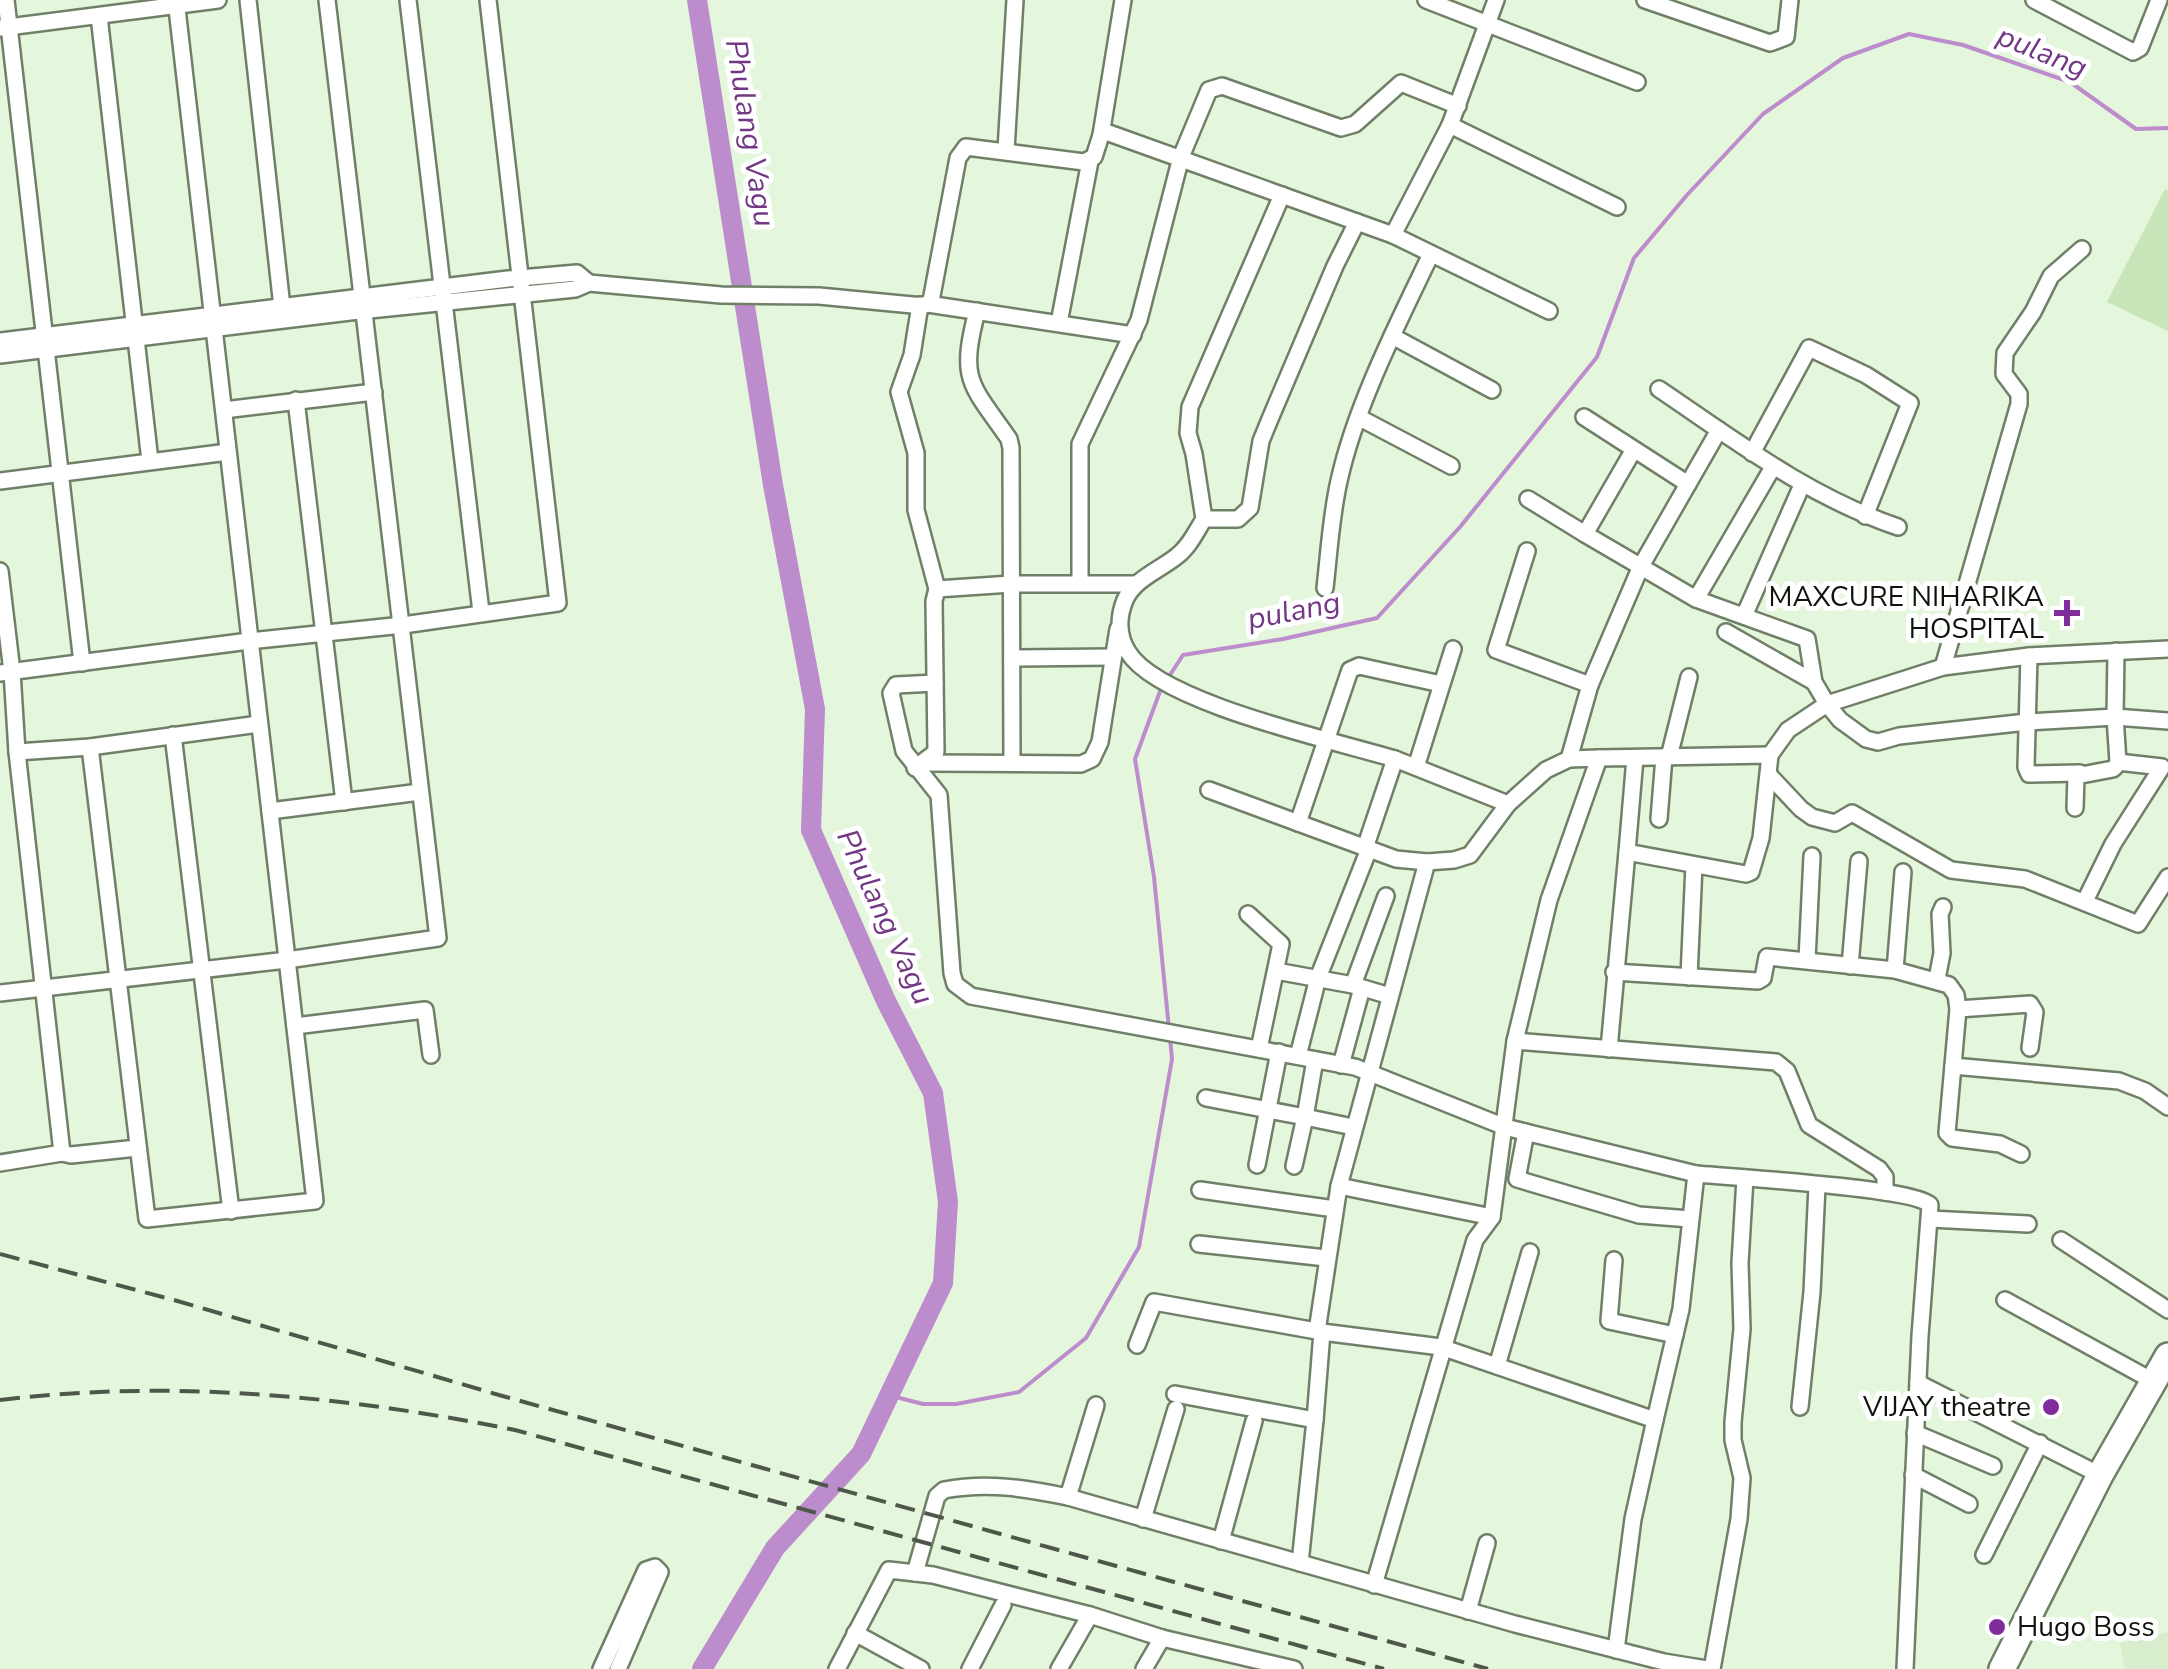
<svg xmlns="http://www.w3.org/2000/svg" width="2168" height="1669" viewBox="0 0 2168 1669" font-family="'Nunito Sans',sans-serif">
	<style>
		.built { fill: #d7edcc }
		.green { fill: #c8e6b9 }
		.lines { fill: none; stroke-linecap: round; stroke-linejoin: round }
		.stream { stroke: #bc8ccd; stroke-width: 4 }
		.river { stroke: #bc8ccd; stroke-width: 20 }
		.minor-casing { stroke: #708068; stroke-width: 20 }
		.highway-casing { stroke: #708068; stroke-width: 30 }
		.minor { stroke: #fff; stroke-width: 15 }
		.highway { stroke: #fff; stroke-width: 25 }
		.rail { stroke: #4e584a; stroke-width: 4; stroke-dasharray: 20 10; stroke-linecap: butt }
		.poi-dot { fill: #812c9b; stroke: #fff; stroke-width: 4 }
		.labels { text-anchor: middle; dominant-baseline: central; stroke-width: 10; stroke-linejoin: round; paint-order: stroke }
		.poi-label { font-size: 28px; fill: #0e140b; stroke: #fff; text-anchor: end }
		.water-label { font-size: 30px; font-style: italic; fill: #723785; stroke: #fff }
	</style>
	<rect width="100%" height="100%" fill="#e4f6db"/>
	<path class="built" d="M 2168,1632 L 2168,1669 L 2125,1669 L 2120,1643 Z"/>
	<path class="green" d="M 2165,189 L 2168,191 L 2168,331 L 2107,302 Z"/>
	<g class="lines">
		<g class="stream">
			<path d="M 1168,678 L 1183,655 L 1283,639 L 1377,618 L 1460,527 L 1597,357 L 1634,258 L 1687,195 L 1763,114 L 1843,58 L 1909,34 L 1963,45 L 2070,82 L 2136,129 L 2168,128"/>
			<path d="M 1162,686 L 1135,759 L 1154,877 L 1169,1029"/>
			<path d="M 888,1395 L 923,1404 L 956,1404 L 1019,1392 L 1086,1338 L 1139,1247 L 1172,1059 L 1170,1038"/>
		</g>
		<path class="river" d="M 697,0 L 773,485 L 815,709 L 811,830 L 886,1001 L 933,1093 L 948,1202 L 943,1283 L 861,1454 L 775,1548 L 702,1669"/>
		<g class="minor-casing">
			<g id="minor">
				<path d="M 6,0 L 82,663"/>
				<path d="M 248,0 L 282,307"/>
				<path d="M 408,0 L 481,612"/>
				<path d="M 1426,0 L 1637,82"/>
				<path d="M 1645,0 L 1770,43 L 1786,37 L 1790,0"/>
				<path d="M 2034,0 L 2133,52 L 2140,48 L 2159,0"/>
				<path d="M 99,16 L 150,461"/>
				<path d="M 0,28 L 218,0"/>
				<path d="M 1450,125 L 1617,207"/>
				<path d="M 1101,135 L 1123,0"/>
				<path d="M 1006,150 L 1015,0"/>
				<path d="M 1282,195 L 1190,407 L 1188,433 L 1194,454 L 1204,519 C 1196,532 1189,547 1177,556 C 1160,570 1134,579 1125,600 C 1118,617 1118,636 1128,652 C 1159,703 1336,741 1395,759"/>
				<path d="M 1393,235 L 1450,125 L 1496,0"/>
				<path d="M 928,304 L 1133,335"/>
				<path d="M 920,305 L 912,355 L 899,392 L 916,453 L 916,510 L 937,589"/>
				<path d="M 977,311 C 959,381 970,383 1009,439 L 1011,448 L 1012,762"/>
				<path d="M 1059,323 L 1090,161"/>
				<path d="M 1392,336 L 1492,390"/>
				<path d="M 0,341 L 508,279 L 577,273 L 589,283"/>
				<path d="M 0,355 L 350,312 L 575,289 L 589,283 L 721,295 L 819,296 L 923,306 L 931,301 L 958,158 L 966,147 L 1084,162 L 1094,157 L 1101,135 L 1106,132 L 1393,235 L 1549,311"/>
				<path d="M 1659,389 C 1736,441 1809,497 1898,527"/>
				<path d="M 296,400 L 344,802"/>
				<path d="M 224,410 L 374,392"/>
				<path d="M 1584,417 L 1688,484"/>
				<path d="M 1360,418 L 1451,466"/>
				<path d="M 1633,451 L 1585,534 L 1696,599 L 1807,639 L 1814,682 L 1827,704 L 1840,720 L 1866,739 L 1878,742 L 1899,736 L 2027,722 L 2115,717 L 2118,762 L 2162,767 L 2113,844 L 2085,901"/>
				<path d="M 1752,453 L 1809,348 L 1866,375 L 1910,403 L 1865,516"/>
				<path d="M 0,481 L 228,452"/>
				<path d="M 1528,499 L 1585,534"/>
				<path d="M 1204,519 L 1238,519 L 1250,508 L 1261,441 L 1270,419 L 1335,266 L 1357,222"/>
				<path d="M 1527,551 L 1496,650 L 1590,685"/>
				<path d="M 0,571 L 12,672 L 17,752 L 62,1153"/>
				<path d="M 1080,583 L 1080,444 L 1139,320 L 1181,157 L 1209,90 L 1222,86 L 1341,128 L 1355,124 L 1401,83 L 1458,106"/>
				<path d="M 1325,588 C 1329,553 1331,516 1339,481 C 1355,407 1398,323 1431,254"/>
				<path d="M 1696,599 L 1773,467"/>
				<path d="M 1744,616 L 1802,485"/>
				<path d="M 1726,632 L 1814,682"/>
				<path d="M 2116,651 L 2115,717 L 2168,721"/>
				<path d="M 2029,656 L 2026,767 L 2029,774 L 2080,773"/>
				<path d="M 1012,658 L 1112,657"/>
				<path d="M 1943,667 L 2019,404 L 2019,394 L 2004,374 L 2005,353 L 2033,312 L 2051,276 L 2082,249"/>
				<path d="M 0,673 L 249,641 L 403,625 L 558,603 L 488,0"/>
				<path d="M 935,683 L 896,685 L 891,693 L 904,751 L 939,795 L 952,973 L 955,984 L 971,996 L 1355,1067 L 1505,1127 L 1696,1174 L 1681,1309 L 1655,1420"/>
				<path d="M 173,735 L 231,1211"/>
				<path d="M 90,747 L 147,1219 L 315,1201 L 176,0"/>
				<path d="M 17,752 L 90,747 L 259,724"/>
				<path d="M 1770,755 L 1788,730 L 1827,704 L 1943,667 L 2029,656 L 2168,649"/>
				<path d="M 1669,757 L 1689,677"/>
				<path d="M 1599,758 L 1770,755 L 1761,838 L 1751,872 L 1746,874 L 1627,852 L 1635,758"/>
				<path d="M 1569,759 L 1590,685 L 1641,566 L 1719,430"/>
				<path d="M 924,763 L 1081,764 L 1092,759 L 1100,742 L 1118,629"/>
				<path d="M 1416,767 L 1453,649"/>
				<path d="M 915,768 L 936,752 L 934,601 L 937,589 L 1011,584 L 1136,584"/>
				<path d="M 1769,775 L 1801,809 L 1812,817 L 1835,823 L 1852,813 L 1951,870 L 2025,879 L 2138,924 L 2168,877"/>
				<path d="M 1209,790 L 1396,859 L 1427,862"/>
				<path d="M 2075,808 L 2076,776 L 2113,769 L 2119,763"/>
				<path d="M 270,811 L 420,792"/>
				<path d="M 1659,819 L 1664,757"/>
				<path d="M 1298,823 L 1350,670 L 1359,666 L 1441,684"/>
				<path d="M 1365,848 L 1395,759 L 1508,804"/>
				<path d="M 1248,914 L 1281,944 L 1259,1049"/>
				<path d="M 1807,960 L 1812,856"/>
				<path d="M 1850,966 L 1859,861"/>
				<path d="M 1895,970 L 1903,872"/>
				<path d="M 1276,971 L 1353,985 L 1390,996"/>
				<path d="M 1614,972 L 1758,981 L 1763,978 L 1767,957 L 1895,970 L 1949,985 L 1956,995 L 1958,1009 L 1947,1133 L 1952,1138 L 2000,1144 L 2021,1154"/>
				<path d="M 1689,977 L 1694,865"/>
				<path d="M 1937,979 L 1942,953 L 1940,914 L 1943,907"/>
				<path d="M 1353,985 L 1386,896"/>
				<path d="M 0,993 L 287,960 L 438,938 L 327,0"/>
				<path d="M 1958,1009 L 2030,1004 L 2035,1012 L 2030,1048"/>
				<path d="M 295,1026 L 425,1010 L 431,1055"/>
				<path d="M 1609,1049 L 1627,852"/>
				<path d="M 1298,1056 L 1318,978 L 1369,849"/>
				<path d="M 1315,1060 L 1305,1117 L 1353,1127"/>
				<path d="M 1341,1065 L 1362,988"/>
				<path d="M 1953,1066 L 2119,1081 L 2145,1091 L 2168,1107"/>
				<path d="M 1206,1098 L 1305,1117 L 1294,1166"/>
				<path d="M 1526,1132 L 1517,1179 L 1639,1215 L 1690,1219"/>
				<path d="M 0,1163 L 62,1153 L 71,1155 L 137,1148"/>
				<path d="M 1257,1165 L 1279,1052"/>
				<path d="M 1696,1174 C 1731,1177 1914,1188 1930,1205 L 1920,1336 L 1905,1669"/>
				<path d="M 1339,1186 L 1427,862 L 1454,860 L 1470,855 L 1508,804 L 1546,770 L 1569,759 L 1599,758 L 1549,900 L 1515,1041"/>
				<path d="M 1200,1190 L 1335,1209"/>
				<path d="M 1492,1217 L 1515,1041 L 1776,1062 L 1787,1071 L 1809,1125 L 1879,1169 L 1885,1177 L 1885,1192"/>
				<path d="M 1930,1219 L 2028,1224"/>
				<path d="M 2061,1240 L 2168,1310"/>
				<path d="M 1199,1244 L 1326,1258"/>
				<path d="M 1614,1260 L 1609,1321 L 1675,1335"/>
				<path d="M 2005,1300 L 2153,1381"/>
				<path d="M 1317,1331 L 1339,1186 L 1492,1217 L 1475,1240 L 1374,1585"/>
				<path d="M 1322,1332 L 1441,1347 L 1655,1420 L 1633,1519 L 1616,1650"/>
				<path d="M 1137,1345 L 1154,1302 L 1322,1332 L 1315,1420"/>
				<path d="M 1497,1366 L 1530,1252"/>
				<path d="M 1918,1383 L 2100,1475"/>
				<path d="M 1175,1394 L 1315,1420 L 1300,1563"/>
				<path d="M 1800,1407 L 1812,1292 L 1817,1186"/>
				<path d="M 1915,1433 L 1993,1466"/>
				<path d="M 1913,1475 L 1969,1504"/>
				<path d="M 1068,1497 L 1096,1405"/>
				<path d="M 1143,1519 L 1176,1409"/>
				<path d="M 1221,1541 L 1254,1421"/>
				<path d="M 1984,1555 L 2040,1443"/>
				<path d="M 915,1573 L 937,1496 L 944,1490 C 987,1482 1025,1488 1068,1497 L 1515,1624 L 1664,1662 L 1707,1669"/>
				<path d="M 1468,1611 L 1487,1543"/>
				<path d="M 855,1633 L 921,1669"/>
				<path d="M 601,1669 L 646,1570 L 655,1567 L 660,1572 L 618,1669"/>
				<path d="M 837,1669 L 889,1570 L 933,1575 L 1090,1615"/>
				<path d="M 970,1669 L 1003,1605"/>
				<path d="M 1059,1669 L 1090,1615 L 1162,1638 L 1294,1669"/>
				<path d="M 1144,1669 L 1162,1638"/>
				<path d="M 1712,1669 L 1739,1519 L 1742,1478 L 1733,1440 L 1733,1422 L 1742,1329 L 1740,1263 L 1745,1178"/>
			</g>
		</g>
		<g class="highway-casing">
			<path id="highway" d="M 2002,1669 L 2100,1475 L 2168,1356"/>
		</g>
		<use href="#minor" class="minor"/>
		<use href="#highway" class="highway"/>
		<g class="rail">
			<path d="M 0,1254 L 174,1300 L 499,1395 L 1488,1669"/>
			<path d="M 0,1400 C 172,1379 346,1396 515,1430 L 1384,1669"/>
		</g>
	</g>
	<g class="poi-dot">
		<path d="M2062 598h10v10h10v10h-10v10h-10v-10h-10v-10h10z"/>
		<circle cx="2051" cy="1407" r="10"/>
		<circle cx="1997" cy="1627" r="10"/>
	</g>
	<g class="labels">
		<g class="poi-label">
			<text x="2044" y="597">MAXCURE NIHARIKA<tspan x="2044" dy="32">HOSPITAL</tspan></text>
			<text x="2031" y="1407">VIJAY theatre</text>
			<text x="2017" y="1627" text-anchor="start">Hugo Boss</text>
		</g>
		<g class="water-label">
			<text transform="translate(2042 52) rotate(22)">pulang</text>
			<text transform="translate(750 133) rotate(81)">Phulang Vagu</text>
			<text transform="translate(1294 611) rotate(-11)">pulang</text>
			<text transform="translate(885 917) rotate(65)">Phulang Vagu</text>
		</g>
	</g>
</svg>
